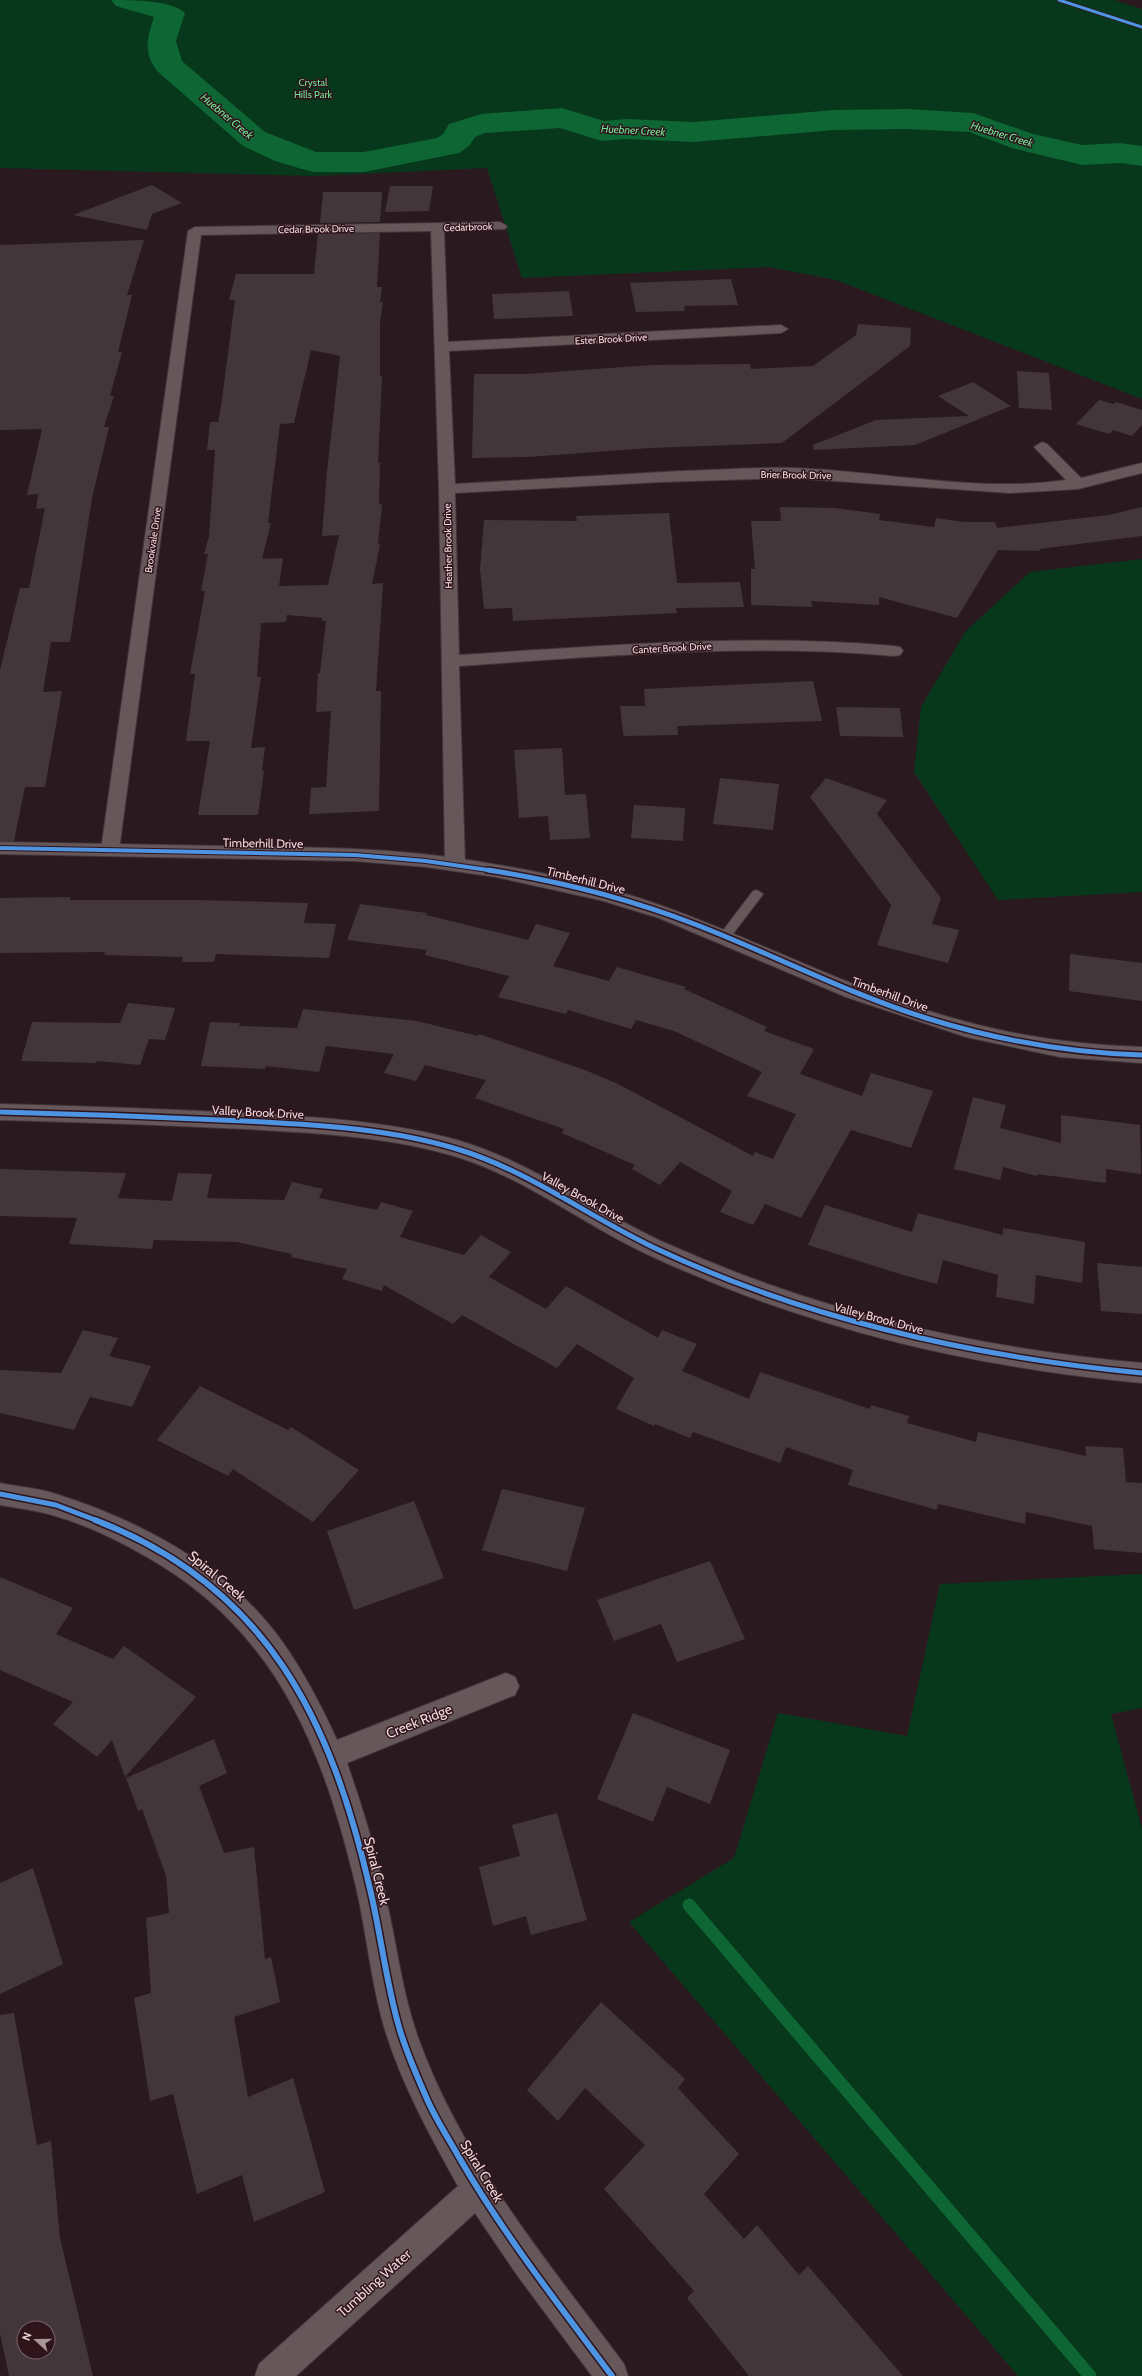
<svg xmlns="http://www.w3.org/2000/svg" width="1142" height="2376" viewBox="0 0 1142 2376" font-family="Cabin,sans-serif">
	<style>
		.green { fill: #07381b }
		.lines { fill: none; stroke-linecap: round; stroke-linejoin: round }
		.stream { stroke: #0d6633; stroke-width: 13 }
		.river { fill: #0d6633; fill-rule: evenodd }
		.building { fill: #43363a; fill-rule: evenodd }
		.service-casing { stroke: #44363a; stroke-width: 2 }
		.minor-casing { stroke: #44363a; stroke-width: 2 }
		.tertiary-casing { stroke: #44363a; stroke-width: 2 }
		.service { fill: #66575b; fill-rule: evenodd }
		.minor { fill: #66575b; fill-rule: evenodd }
		.tertiary { fill: #66575b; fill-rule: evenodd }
		.cycleway-far3-casing { stroke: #30141c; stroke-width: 4.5 }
		.cycleway-far2-casing { stroke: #30141c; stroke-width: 6 }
		.cycleway-far1-casing { stroke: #30141c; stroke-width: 8 }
		.cycleway-casing { stroke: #30141c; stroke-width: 9 }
		.cycleway-far3 { stroke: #4d94e3; stroke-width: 3 }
		.cycleway-far2 { stroke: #4d94e3; stroke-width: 4 }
		.cycleway-far1 { stroke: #4d94e3; stroke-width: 5 }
		.cycleway { stroke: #4d94e3; stroke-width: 6 }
		.labels { text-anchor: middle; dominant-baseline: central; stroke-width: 3; stroke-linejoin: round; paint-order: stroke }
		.far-park-label { font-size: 10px; fill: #70e091; stroke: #30141c }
		.far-street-label { font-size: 10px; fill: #eed9dd; stroke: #30141c }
		.far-water-label { font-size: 11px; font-style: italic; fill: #74e495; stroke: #30141c }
		.street-label { font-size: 12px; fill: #eed9dd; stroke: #30141c }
		.near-street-label { font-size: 14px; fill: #eed9dd; stroke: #30141c }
	</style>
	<rect width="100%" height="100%" fill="#2a1a1f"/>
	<g class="green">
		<path d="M 0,0 L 1114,0 L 1142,9 L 1142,399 L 836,280 L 769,267 L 522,278 L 487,168 L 315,176 L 0,168 Z"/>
		<path d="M 1142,559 L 1142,892 L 998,900 L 914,772 L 921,707 L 965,632 L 1030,572 Z"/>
		<path d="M 1142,1574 L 1142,1708 L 1111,1714 L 1142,1829 L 1142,2376 L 1018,2376 L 629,1922 L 734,1858 L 778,1713 L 907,1736 L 940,1584 Z"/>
	</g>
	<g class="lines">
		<path class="stream" d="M 689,1905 L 1090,2376"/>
		<path class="river" d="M 111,0 C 132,0 172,0 185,13 L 176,41 L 182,61 L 265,132 L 316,152 L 364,152 L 437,138 L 443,134 L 449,124 L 481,114 L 562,108 L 604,121 L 626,119 L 694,122 L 834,110 L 908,109 L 973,113 L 1033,134 L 1082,145 L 1120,143 L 1142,146 L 1142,166 L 1120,163 L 1082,165 L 1012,148 L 969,132 L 908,129 L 834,130 L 694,142 L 626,139 L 602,141 L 560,128 L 485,133 L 475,137 L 469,146 L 459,153 L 364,172 L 314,172 L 302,169 L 275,161 L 243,146 L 157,71 C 143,51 147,39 154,17 L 116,6 Z"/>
	</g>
	<g class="building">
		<path d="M 152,185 L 182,203 L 152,214 L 147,230 L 73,215 Z"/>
		<path d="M 390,186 L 433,186 L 429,211 L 385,212 Z"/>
		<path d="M 323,192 L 382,192 L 380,222 L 320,223 Z"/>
		<path d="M 380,233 L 377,287 L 382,287 L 380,302 L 383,302 L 380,322 L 380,376 L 382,376 L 378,463 L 380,463 L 379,504 L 382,504 L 378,544 L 380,545 L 372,584 L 383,583 L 376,691 L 381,691 L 379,811 L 309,814 L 311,788 L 326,787 L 331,711 L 316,712 L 318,673 L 320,673 L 326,621 L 322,621 L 322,618 L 287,615 L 286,622 L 261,623 L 257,677 L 261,677 L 251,748 L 265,747 L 262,771 L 264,771 L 258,815 L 198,815 L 210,741 L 186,741 L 195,674 L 190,674 L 205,591 L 201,591 L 208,554 L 204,554 L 209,536 L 215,450 L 207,450 L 210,422 L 218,422 L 221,406 L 235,300 L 229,300 L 236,274 L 314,274 L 318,234 ZM 311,350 L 340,356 L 327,471 L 322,536 L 339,535 L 328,585 L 279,586 L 283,558 L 262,559 L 271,523 L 268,523 L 280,424 L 294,423 Z"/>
		<path d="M 144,240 L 127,295 L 132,295 L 118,352 L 122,352 L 110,396 L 114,396 L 104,427 L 109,427 L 92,498 L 70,642 L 51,642 L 43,692 L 62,691 L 45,787 L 25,787 L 14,841 L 0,841 L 0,670 L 20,588 L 29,588 L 45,508 L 36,509 L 38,494 L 27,495 L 42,429 L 0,430 L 0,245 Z"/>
		<path d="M 731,279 L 738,305 L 684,306 L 685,311 L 636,312 L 630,283 Z"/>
		<path d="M 569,291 L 573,316 L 494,319 L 492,294 Z"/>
		<path d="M 858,324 L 911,328 L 910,346 L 782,443 L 650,448 L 527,457 L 472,458 L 474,374 L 526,374 L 652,365 L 750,364 L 751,369 L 813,366 L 856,335 Z"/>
		<path d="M 1017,371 L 1049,373 L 1052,410 L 1019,408 Z"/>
		<path d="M 973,382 L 1011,406 L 915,445 L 814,450 L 813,445 L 876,420 L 969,416 L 938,396 Z"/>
		<path d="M 1099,400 L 1114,404 L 1116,402 L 1142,410 L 1142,425 L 1132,436 L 1113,430 L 1109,434 L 1076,424 Z"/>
		<path d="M 780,507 L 835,508 L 880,514 L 879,520 L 934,527 L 936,518 L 964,522 L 995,522 L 997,528 L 1109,515 L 1142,507 L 1142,536 L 1039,549 L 1040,551 L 998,550 L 957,618 L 879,597 L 879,605 L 811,601 L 812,607 L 751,605 L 751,569 L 755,569 L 751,521 L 781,521 Z"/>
		<path d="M 669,513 L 677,583 L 740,582 L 744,607 L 676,608 L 677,613 L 513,621 L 512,608 L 484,609 L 480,569 L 484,520 L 577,521 L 576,516 Z"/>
		<path d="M 813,681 L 822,721 L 677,726 L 678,735 L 624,736 L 623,733 L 620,706 L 645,706 L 644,689 Z"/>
		<path d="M 836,707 L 900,708 L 903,737 L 840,736 Z"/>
		<path d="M 562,748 L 565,795 L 586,794 L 590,838 L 550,840 L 548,816 L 519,818 L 514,750 Z"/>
		<path d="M 720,778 L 779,784 L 773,830 L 713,824 Z"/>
		<path d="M 826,778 L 887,800 L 877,814 L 941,898 L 932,924 L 959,930 L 948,963 L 877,945 L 891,905 L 810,797 Z"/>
		<path d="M 634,805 L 685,808 L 683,841 L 631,838 Z"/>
		<path d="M 70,897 L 70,900 L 196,900 L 308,903 L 304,923 L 336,924 L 329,958 L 216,954 L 214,962 L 182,962 L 183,957 L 104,955 L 105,952 L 0,953 L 0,898 Z"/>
		<path d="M 360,904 L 427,913 L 426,915 L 528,940 L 536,924 L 570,933 L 553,966 L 609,981 L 617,967 L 686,987 L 684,989 L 767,1027 L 764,1031 L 814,1049 L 800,1074 L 862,1096 L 871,1073 L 933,1091 L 911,1148 L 851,1130 L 801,1218 L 765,1204 L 753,1225 L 720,1212 L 732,1191 L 680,1162 L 660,1185 L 632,1169 L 635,1165 L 562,1133 L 564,1129 L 475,1098 L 486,1080 L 425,1065 L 416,1081 L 384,1073 L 394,1054 L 326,1046 L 319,1072 L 266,1066 L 265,1069 L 201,1066 L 210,1022 L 240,1023 L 239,1026 L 297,1028 L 303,1009 L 417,1021 L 478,1036 L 479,1034 L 585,1070 L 618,1084 L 753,1156 L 755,1152 L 773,1159 L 796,1114 L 747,1096 L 762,1072 L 674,1031 L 636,1020 L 631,1029 L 568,1010 L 566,1014 L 498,997 L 509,976 L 425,955 L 427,950 L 347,940 Z"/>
		<path d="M 1070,954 L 1142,963 L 1142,1001 L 1069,991 Z"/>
		<path d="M 128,1003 L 175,1008 L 165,1040 L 149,1039 L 140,1065 L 97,1061 L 96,1063 L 21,1061 L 32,1022 L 120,1023 Z"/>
		<path d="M 973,1097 L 1006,1105 L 1000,1128 L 1061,1143 L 1061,1115 L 1140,1125 L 1141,1174 L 1106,1169 L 1106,1183 L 1037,1174 L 1037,1176 L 1003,1167 L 1000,1180 L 954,1169 Z"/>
		<path d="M 0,1169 L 126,1173 L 118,1198 L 172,1201 L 178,1173 L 212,1174 L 207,1198 L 284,1200 L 292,1182 L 323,1189 L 319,1198 L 377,1210 L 381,1202 L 413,1211 L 400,1237 L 464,1255 L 481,1235 L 511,1252 L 489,1277 L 546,1309 L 566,1286 L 658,1338 L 662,1330 L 697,1344 L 682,1371 L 749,1399 L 760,1372 L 870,1409 L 871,1405 L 909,1416 L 907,1423 L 976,1442 L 978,1432 L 1086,1456 L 1085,1446 L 1123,1448 L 1126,1482 L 1142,1483 L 1142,1553 L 1094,1549 L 1092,1526 L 1026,1512 L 1025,1524 L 938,1504 L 937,1510 L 848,1485 L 853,1470 L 786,1447 L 780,1463 L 693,1432 L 690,1438 L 655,1424 L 654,1426 L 616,1409 L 634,1378 L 577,1344 L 557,1368 L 462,1315 L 453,1324 L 384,1285 L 382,1291 L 342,1279 L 347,1269 L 291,1257 L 292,1254 L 237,1242 L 154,1240 L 152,1249 L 69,1244 L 77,1218 L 0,1216 Z"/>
		<path d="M 825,1205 L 912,1232 L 918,1213 L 1003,1235 L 1003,1228 L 1085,1242 L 1082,1283 L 1036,1275 L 1034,1304 L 996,1297 L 998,1275 L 943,1260 L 937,1284 L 903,1275 L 808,1245 Z"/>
		<path d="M 1097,1263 L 1142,1267 L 1142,1314 L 1101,1311 Z"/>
		<path d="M 83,1330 L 118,1338 L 109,1356 L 151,1366 L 132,1407 L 90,1397 L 74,1430 L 0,1413 L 0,1370 L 61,1373 Z"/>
		<path d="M 200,1386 L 288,1430 L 291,1427 L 359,1470 L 313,1522 L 233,1469 L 228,1476 L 157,1440 Z"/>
		<path d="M 502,1489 L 585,1508 L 567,1571 L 482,1550 Z"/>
		<path d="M 414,1501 L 444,1578 L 354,1610 L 327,1531 Z"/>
		<path d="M 710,1561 L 745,1639 L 677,1662 L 661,1624 L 614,1641 L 597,1600 Z"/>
		<path d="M 0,1577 L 73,1608 L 56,1634 L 113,1659 L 124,1646 L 196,1697 L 125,1777 L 112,1740 L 97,1757 L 53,1724 L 73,1702 L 0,1670 Z"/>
		<path d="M 633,1713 L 730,1750 L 710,1804 L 667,1787 L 653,1822 L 597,1799 Z"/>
		<path d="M 214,1739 L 227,1773 L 199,1786 L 224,1853 L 254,1847 L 265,1959 L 271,1957 L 280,2002 L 234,2017 L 248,2097 L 293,2078 L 325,2192 L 254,2222 L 242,2175 L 197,2194 L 173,2094 L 150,2101 L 134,1998 L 151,1993 L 146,1918 L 169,1913 L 166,1876 L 142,1809 L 138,1811 L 126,1778 Z"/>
		<path d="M 557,1813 L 587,1920 L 531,1935 L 526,1916 L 493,1926 L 479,1867 L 520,1856 L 512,1825 Z"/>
		<path d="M 33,1868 L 63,1964 L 0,1994 L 0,1883 Z"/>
		<path d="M 601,2002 L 685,2079 L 678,2088 L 739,2154 L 704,2194 L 744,2239 L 757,2225 L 799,2275 L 808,2266 L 903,2376 L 749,2376 L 687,2298 L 694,2291 L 604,2189 L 645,2145 L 585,2088 L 558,2121 L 527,2090 Z"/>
		<path d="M 14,2013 L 37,2145 L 51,2141 L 60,2238 L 93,2376 L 9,2376 L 0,2333 L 0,2015 ZM 24,2328 L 48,2328 L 48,2352 L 24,2352 Z"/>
	</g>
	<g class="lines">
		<g class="service-casing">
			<path id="service" d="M 757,890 L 763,894 L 761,897 L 729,939 L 721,939 L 719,936 L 721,933 L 753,891 Z"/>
		</g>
		<g class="minor-casing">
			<g id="minor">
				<path d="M 500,222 L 507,226 L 505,229 L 444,231 L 448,342 L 781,325 L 788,329 L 781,333 L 449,351 L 455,484 C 530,480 606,475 682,471 C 719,470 756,467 793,468 C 882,471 978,493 1066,480 L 1034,447 L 1042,442 L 1047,444 L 1081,478 L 1142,463 L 1142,473 L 1078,489 L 1010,493 L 790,478 L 661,482 L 455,493 L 459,655 C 605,646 748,633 894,646 L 900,647 L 903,651 L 900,655 L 894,656 C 748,643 605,656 459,666 L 465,864 L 462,869 L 455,870 L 448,869 L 445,864 L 439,489 L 431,231 L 201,235 L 119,850 L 117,854 L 110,856 L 103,854 L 101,850 L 188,231 L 195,227 Z"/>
				<path d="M 0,1104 C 81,1106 163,1109 244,1113 C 316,1117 388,1121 457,1140 C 538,1164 595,1212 670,1245 C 823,1313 976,1348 1142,1363 L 1142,1383 C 971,1367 810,1329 653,1257 C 586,1227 528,1179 457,1157 C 388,1136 316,1133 245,1129 C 163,1125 82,1122 0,1120 Z"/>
				<path d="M 0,1483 C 19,1487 38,1488 56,1494 C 139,1520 230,1568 281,1640 C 304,1672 321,1705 337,1740 L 506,1673 L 515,1677 L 519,1686 L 515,1695 L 347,1763 C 364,1812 379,1861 389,1912 C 398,1954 404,2000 419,2040 C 463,2161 548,2262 624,2364 L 628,2376 L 592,2376 L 517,2275 L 475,2213 L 296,2376 L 255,2376 L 259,2364 L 458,2186 C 430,2136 402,2085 385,2030 C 371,1984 367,1934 356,1887 C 323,1748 276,1629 145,1556 C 116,1539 84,1524 52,1515 C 35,1510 17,1508 0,1505 Z"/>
			</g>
		</g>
		<g class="tertiary-casing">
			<path id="tertiary" d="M 0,842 C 75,843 149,845 224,846 C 279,847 334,847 389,851 C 459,856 529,869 598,886 C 690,910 773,953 861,987 C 955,1024 1041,1044 1142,1047 L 1142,1063 L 1060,1057 L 966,1037 L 846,997 L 659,918 L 600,900 L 496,877 L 426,867 L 355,861 L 0,854 Z"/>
		</g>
		<use href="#service" class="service"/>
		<use href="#minor" class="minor"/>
		<use href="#tertiary" class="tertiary"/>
		<g class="cycleway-far3-casing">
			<path id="cycleway-far3" d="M 1059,0 L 1142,27"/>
		</g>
		<g class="cycleway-far2-casing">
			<path id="cycleway-far2" d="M 0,848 L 355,855 L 426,861 L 495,871"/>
		</g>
		<g class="cycleway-far1-casing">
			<g id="cycleway-far1">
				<path d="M 488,870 C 559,881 630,899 697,925 C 774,955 847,993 926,1018 C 997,1040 1067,1053 1142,1055"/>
				<path d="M 0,1112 C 82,1114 163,1117 244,1121 C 316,1125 388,1128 457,1149 C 530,1171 590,1218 659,1250 C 811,1321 975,1357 1142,1373"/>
				<path d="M 0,1494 L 56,1505 L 98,1521"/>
			</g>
		</g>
		<g class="cycleway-casing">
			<path id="cycleway" d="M 95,1520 C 267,1586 331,1719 370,1889 C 381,1935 386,1982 399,2027 C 406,2052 417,2076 427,2099 C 436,2120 449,2139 460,2159 C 504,2235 559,2305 612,2376"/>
		</g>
		<use href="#cycleway-far3" class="cycleway-far3"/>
		<use href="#cycleway-far2" class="cycleway-far2"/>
		<use href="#cycleway-far1" class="cycleway-far1"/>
		<use href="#cycleway" class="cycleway"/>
	</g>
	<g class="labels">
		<g class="far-park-label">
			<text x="313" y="82">Crystal<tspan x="313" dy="12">Hills Park</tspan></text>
		</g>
		<g class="far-street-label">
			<text transform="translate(468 227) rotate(-2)">Cedarbrook</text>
			<text transform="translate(316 229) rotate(-1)">Cedar Brook Drive</text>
			<text transform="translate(611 339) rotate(-3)">Ester Brook Drive</text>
			<text transform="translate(796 475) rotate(1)">Brier Brook Drive</text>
			<text transform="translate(153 540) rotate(-82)">Brookvale Drive</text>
			<text transform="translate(448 546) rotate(-91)">Heather Brook Drive</text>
			<text transform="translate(672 648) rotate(-3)">Canter Brook Drive</text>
		</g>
		<g class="far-water-label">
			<text transform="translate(227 116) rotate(40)">Huebner Creek</text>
			<text transform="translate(633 130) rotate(3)">Huebner Creek</text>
			<text transform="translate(1002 134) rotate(17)">Huebner Creek</text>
		</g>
		<g class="street-label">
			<text transform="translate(263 843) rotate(1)">Timberhill Drive</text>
			<text transform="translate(586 880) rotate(14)">Timberhill Drive</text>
			<text transform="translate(890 994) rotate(20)">Timberhill Drive</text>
			<text transform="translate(258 1112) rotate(3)">Valley Brook Drive</text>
			<text transform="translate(583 1197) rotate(29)">Valley Brook Drive</text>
			<text transform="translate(879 1318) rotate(15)">Valley Brook Drive</text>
		</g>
		<g class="near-street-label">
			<text transform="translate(217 1576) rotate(40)">Spiral Creek</text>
			<text transform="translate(419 1721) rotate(-22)">Creek Ridge</text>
			<text transform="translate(377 1871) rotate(76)">Spiral Creek</text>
			<text transform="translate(482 2171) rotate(59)">Spiral Creek</text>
			<text transform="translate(374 2283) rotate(-42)">Tumbling Water</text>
		</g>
	</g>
	<g transform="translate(36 2340) rotate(291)"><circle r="19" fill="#30141c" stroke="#7c6369"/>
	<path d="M0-3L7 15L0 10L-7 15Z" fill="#a9969a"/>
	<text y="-6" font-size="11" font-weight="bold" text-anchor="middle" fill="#eed9dd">N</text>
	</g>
</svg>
